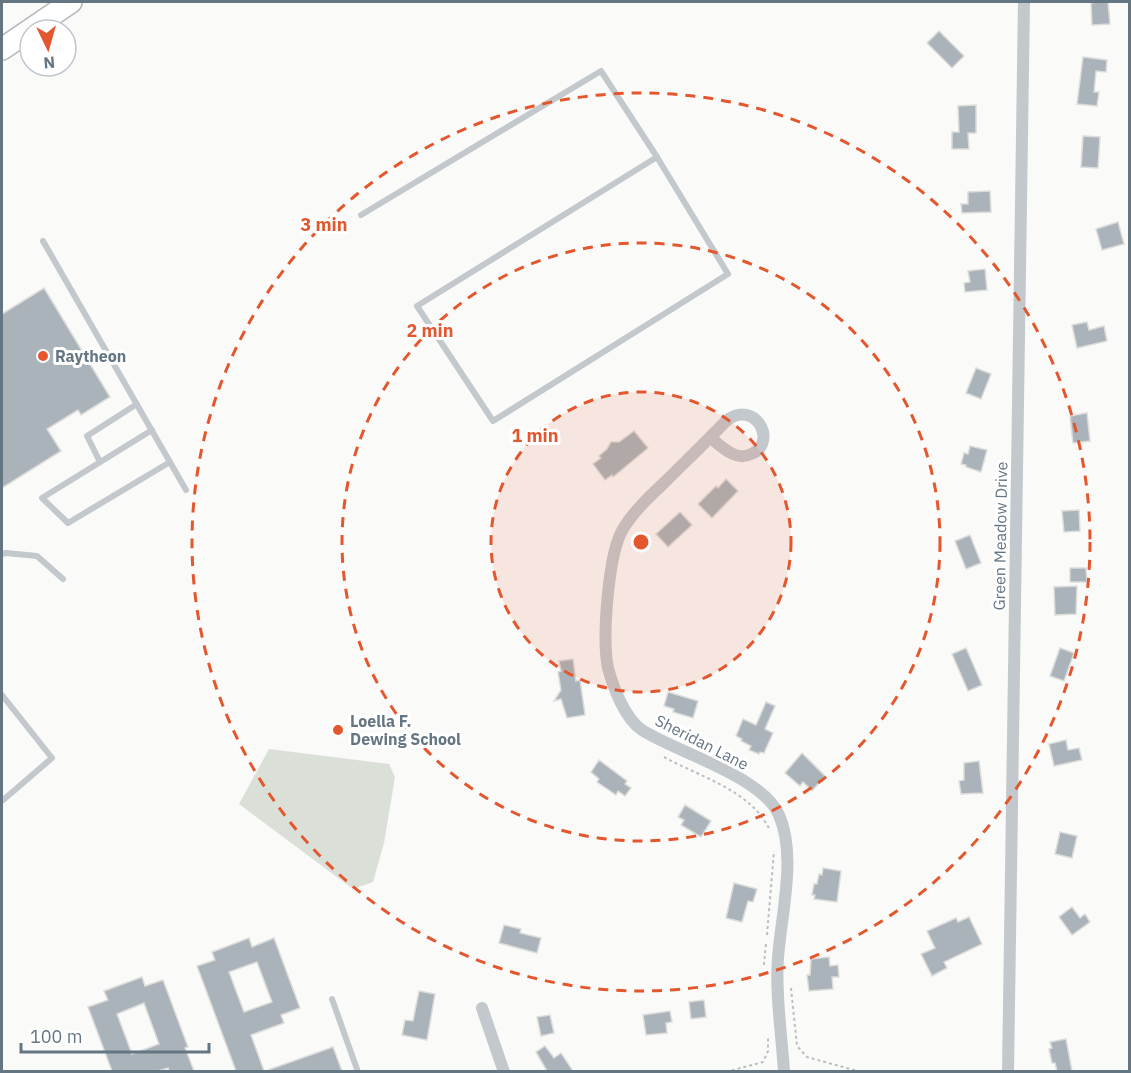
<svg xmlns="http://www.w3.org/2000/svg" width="1131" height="1073" viewBox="0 0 1131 1073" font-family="'IBM Plex Sans',sans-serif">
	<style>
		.green { fill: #dadfd7 }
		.building { fill: #aab3b9; stroke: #dcdcda; stroke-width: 1.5; fill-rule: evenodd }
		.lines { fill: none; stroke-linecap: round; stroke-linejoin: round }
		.highway-casing { stroke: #b4b9bd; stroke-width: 24 }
		.path { stroke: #bbbfc2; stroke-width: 2; stroke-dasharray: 3 3; stroke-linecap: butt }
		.lane { stroke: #c3c8cc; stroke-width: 6 }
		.street { stroke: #c3c8cc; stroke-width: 12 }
		.highway { stroke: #fff; stroke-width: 21 }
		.ring { fill: none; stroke: #e4572e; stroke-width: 3; stroke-dasharray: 10 8 }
		.poi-dot { fill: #e4572e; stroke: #fff; stroke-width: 2 }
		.labels { text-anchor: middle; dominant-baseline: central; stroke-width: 6; stroke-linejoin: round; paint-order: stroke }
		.poi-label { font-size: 16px; font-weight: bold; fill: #657683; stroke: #fff; text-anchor: start }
		.street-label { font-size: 16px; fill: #657683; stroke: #fff }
		.centre { fill: #e4572e; stroke: #fff; stroke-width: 3 }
		.ring-label { font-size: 18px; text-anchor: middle; font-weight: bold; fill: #e4572e; stroke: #fff; stroke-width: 6; stroke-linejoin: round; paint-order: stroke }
	</style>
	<rect width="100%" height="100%" fill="#fafaf8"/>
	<path class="green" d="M 269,749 L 389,764 L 395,777 L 384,843 L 373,882 L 353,889 L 239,804 Z"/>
	<g class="building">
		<path d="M 1096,2 L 1108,2 L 1110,24 L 1092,25 L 1091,3 Z"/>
		<path d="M 939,31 L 964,56 L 952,68 L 927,43 Z"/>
		<path d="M 1083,57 L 1107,60 L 1106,72 L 1096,71 L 1094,92 L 1099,92 L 1097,106 L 1077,104 Z"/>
		<path d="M 976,105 L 976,133 L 968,133 L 969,149 L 952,149 L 952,132 L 959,132 L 958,106 Z"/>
		<path d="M 1083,136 L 1100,137 L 1098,168 L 1081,167 Z"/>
		<path d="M 990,191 L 991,212 L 962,213 L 961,204 L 968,204 L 968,192 Z"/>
		<path d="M 1118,222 L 1124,244 L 1102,250 L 1096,229 Z"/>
		<path d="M 985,269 L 987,290 L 965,292 L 964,283 L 970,282 L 968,271 Z"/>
		<path d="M 44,288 L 110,397 L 81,415 L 78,410 L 47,429 L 61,451 L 2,488 L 2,314 Z"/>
		<path d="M 1087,322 L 1089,330 L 1104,326 L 1107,341 L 1077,348 L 1072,325 Z"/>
		<path d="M 976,368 L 991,374 L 981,399 L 966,393 Z"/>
		<path d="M 1087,413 L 1090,441 L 1073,443 L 1070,416 Z"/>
		<path d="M 634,431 L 648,448 L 613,477 L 612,475 L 605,480 L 593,464 L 601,458 L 599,456 L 607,449 L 611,442 L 619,442 Z"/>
		<path d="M 970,446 L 987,450 L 981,472 L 966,467 L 966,465 L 961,464 L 964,453 L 968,454 Z"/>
		<path d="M 726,479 L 738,491 L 712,518 L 698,504 L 716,486 L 718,488 Z"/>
		<path d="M 1079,510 L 1080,531 L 1064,532 L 1062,511 Z"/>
		<path d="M 680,512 L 692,525 L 668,547 L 656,534 Z"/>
		<path d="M 970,535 L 981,563 L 966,569 L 955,541 Z"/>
		<path d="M 1070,568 L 1086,568 L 1087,582 L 1070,582 Z"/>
		<path d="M 1077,586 L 1076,614 L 1055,615 L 1054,587 Z"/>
		<path d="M 966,648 L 982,685 L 968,691 L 952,654 Z"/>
		<path d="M 1060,648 L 1074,653 L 1064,681 L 1050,676 Z"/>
		<path d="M 573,659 L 576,681 L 580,680 L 585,715 L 567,718 L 561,699 L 554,701 L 561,690 L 558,672 L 561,671 L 559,661 Z"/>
		<path d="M 668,692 L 698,701 L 693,718 L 673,712 L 674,709 L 664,706 Z"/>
		<path d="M 766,702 L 775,706 L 765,729 L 773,733 L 764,753 L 760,752 L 759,754 L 749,750 L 751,746 L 741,741 L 742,739 L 736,736 L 743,719 L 756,725 Z"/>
		<path d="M 1066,740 L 1068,750 L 1079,748 L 1082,760 L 1054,766 L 1049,744 Z"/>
		<path d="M 802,753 L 825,776 L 812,791 L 803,782 L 800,786 L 785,773 Z"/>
		<path d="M 599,760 L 627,781 L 625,784 L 631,788 L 625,796 L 618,791 L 616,795 L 597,782 L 599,779 L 591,772 Z"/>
		<path d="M 979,761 L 983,793 L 961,794 L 959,781 L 964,780 L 964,763 Z"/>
		<path d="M 685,805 L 711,821 L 701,837 L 681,825 L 684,820 L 678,817 Z"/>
		<path d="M 1060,832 L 1077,836 L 1072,858 L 1055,854 Z"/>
		<path d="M 823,868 L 841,871 L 837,902 L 814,899 L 815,895 L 812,895 L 814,884 L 817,884 L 819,874 L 822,875 Z"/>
		<path d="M 734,883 L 757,889 L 753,902 L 748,901 L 742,922 L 726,918 Z"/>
		<path d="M 1072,907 L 1080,918 L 1085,914 L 1090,922 L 1072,935 L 1059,917 Z"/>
		<path d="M 969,917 L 982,944 L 944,962 L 947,968 L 932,976 L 921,954 L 935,948 L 927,931 L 956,918 L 958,922 Z"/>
		<path d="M 504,925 L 521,929 L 520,933 L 541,938 L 537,953 L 499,943 Z"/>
		<path d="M 249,938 L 252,947 L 274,938 L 300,1008 L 281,1015 L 284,1023 L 251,1035 L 264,1071 L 236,1071 L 197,966 L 215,960 L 212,952 ZM 257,962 L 272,1002 L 244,1012 L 229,972 Z"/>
		<path d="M 829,957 L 830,966 L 838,965 L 839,977 L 832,977 L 833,989 L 809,991 L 807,975 L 810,975 L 811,959 Z"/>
		<path d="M 142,977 L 145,986 L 163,980 L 188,1047 L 185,1048 L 194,1071 L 169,1071 L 168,1068 L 158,1071 L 112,1071 L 88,1007 L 108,1000 L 104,991 ZM 144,1003 L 159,1044 L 132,1054 L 117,1014 Z"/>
		<path d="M 419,991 L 435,994 L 427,1040 L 402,1035 L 405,1020 L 413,1021 Z"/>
		<path d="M 704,1000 L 706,1017 L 691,1019 L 689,1002 Z"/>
		<path d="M 670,1011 L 672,1022 L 666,1023 L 667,1033 L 646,1035 L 643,1015 Z"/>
		<path d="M 550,1015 L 554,1033 L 541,1036 L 537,1017 Z"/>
		<path d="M 1066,1039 L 1072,1071 L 1057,1071 L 1055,1063 L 1052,1063 L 1049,1049 L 1052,1048 L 1050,1042 Z"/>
		<path d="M 545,1046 L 554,1058 L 561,1053 L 573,1071 L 547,1071 L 536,1052 Z"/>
		<path d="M 333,1047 L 342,1071 L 268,1071 L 268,1070 Z"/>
	</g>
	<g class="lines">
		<g class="highway-casing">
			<path id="highway" d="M 2,49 L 71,2"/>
		</g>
		<g class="path">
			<path d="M 664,757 C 700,777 753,791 770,831"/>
			<path d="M 767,935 L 774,851"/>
			<path d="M 764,965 L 766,943"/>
			<path d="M 791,988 L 797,1046 L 807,1057 L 861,1072"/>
			<path d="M 726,1072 L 763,1062 L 768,1051 L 768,1036"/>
		</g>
		<g class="lane">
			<path d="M 657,157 L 728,274 L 493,421 L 417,306 Z"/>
			<path d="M 361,215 L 601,71 L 657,157"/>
			<path d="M 43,241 L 186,490"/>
			<path d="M 152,430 L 42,498 L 68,523 L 170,462"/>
			<path d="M 100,462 L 87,436 L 137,404"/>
			<path d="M 2,554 L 6,553 L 37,556 L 63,579"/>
			<path d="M 2,695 L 52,758 L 2,801"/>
			<path d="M 332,999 L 358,1072"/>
		</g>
		<g class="street">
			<path d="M 710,437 C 717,443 724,450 733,454 C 739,457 745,457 751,454 C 779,443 755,398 726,421 C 706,442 685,462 665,482 C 650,496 633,512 623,529 C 608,554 602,639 608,668 C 613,687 625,719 642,730 C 678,753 762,776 779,815 C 797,856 781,915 778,958 C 775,993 782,1037 784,1072"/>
			<path d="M 482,1008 L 504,1072"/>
			<path d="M 1008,1072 L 1024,2"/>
		</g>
		<use href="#highway" class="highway"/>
	</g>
	<circle cx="641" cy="542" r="150" fill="#e4572e" fill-opacity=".12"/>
	<g class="ring">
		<circle cx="641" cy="542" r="150"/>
		<circle cx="641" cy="542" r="299"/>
		<circle cx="641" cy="542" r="449"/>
	</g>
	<g class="poi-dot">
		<circle cx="43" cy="356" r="6"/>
		<circle cx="338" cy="730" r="6"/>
	</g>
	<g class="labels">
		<g class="poi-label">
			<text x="55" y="356">Raytheon</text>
			<text x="350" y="721">Loella F.<tspan x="350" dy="18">Dewing School</tspan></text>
		</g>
		<g class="street-label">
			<text transform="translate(1000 536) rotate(-89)">Green Meadow Drive</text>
			<text transform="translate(702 742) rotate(27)">Sheridan Lane</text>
		</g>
	</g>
	<circle cx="641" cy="542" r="9" class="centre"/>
	<g class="ring-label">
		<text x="324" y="231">3 min</text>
		<text x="430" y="337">2 min</text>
		<text x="535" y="442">1 min</text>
	</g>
	<rect width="1131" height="1073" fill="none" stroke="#657683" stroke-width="6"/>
	<g transform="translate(48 48) rotate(175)"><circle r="28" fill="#ffffff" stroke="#c1c8cd" stroke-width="1.5"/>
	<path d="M0-4.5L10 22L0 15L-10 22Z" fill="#e4572e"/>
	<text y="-9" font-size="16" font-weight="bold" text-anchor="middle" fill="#657683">N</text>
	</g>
	<path d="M21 1043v9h188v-9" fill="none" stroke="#657683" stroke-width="3"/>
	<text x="30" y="1043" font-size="18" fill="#657683" stroke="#ffffff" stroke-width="4.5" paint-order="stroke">100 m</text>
</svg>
